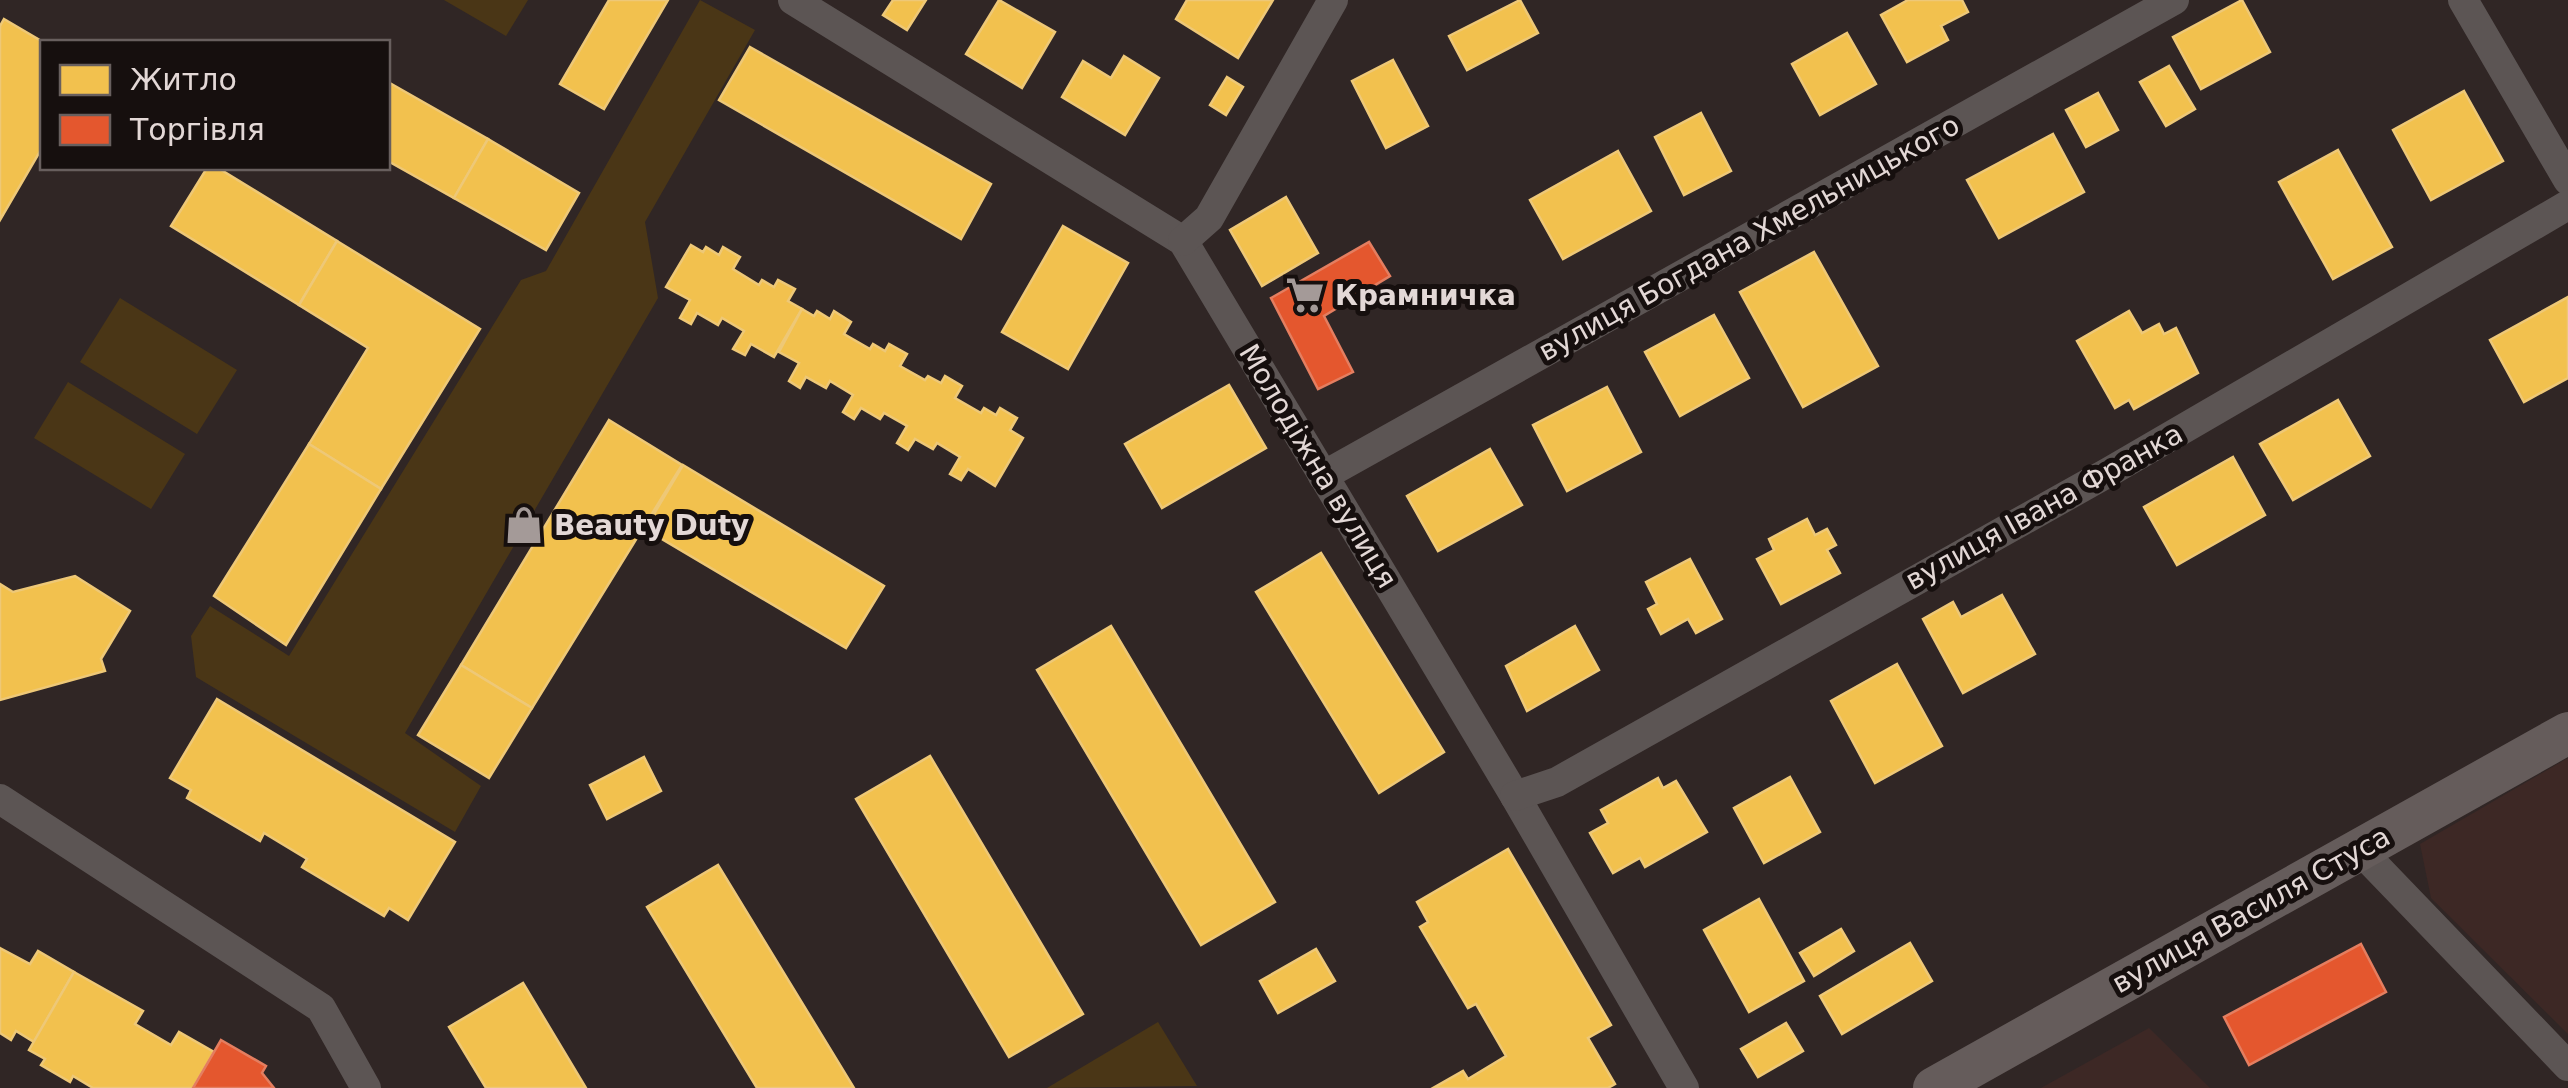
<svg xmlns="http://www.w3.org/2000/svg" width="2568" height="1088" viewBox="0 0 2568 1088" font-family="'DejaVu Sans',sans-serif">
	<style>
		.built { fill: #3d2825 }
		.green { fill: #4a3616 }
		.homes { fill: #f2c14e; stroke: #eec877; stroke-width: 2.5 }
		.shops { fill: #e4572e; stroke: #e47e60; stroke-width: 2.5 }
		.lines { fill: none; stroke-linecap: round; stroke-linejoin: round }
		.street { stroke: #5c5554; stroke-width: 30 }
		.secondary { stroke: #655c5b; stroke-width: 42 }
		.labels { text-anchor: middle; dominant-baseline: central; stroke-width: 10; stroke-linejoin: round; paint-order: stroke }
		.street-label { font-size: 28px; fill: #e3d8d6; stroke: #160f0e }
		.poi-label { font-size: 28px; font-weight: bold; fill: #e3d8d6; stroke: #160f0e; text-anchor: start }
	</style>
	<rect width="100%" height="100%" fill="#302625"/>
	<g class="built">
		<path d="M 2568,758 L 2568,1034 L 2431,898 L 2420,844 Z"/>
		<path d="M 2149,1028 L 2210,1088 L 2041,1088 Z"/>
	</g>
	<g class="green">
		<path d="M 444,0 L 528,0 L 506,36 Z"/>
		<path d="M 700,0 L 755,30 L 645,222 L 658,298 L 405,733 L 481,786 L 455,832 L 196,677 L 191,636 L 210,606 L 289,656 L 521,280 L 546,271 Z"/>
		<path d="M 120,298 L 237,370 L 197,434 L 80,362 Z"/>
		<path d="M 68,382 L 185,454 L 151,509 L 34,438 Z"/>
		<path d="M 1158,1022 L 1197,1086 L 1047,1088 Z"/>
	</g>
	<g class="homes">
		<path d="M 609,0 L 668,0 L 604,109 L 560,84 Z"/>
		<path d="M 893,0 L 926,0 L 907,30 L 883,15 Z"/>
		<path d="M 999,0 L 1055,32 L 1022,88 L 966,54 Z"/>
		<path d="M 1187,0 L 1273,0 L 1238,58 L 1176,19 Z"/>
		<path d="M 1520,0 L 1538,33 L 1467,70 L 1449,36 Z"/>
		<path d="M 1908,0 L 1962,0 L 1968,12 L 1941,26 L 1948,40 L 1907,62 L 1881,15 Z"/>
		<path d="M 2242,0 L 2270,52 L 2201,89 L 2173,37 Z"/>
		<path d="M 4,19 L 43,42 L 42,148 L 0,220 L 0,26 Z"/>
		<path d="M 1847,33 L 1876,84 L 1820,115 L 1792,64 Z"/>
		<path d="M 750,47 L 991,184 L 961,239 L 719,100 Z"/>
		<path d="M 1124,56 L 1159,78 L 1125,135 L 1062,97 L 1083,61 L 1111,78 Z"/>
		<path d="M 1393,60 L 1428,126 L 1386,148 L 1352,81 Z"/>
		<path d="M 2169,66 L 2195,109 L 2166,126 L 2140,82 Z"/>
		<path d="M 1227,77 L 1243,87 L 1226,115 L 1210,105 Z"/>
		<path d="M 388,82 L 488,139 L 454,198 L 388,161 Z"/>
		<path d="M 2464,91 L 2503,161 L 2431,200 L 2393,130 Z"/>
		<path d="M 2098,93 L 2118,130 L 2086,147 L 2066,110 Z"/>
		<path d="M 1701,113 L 1731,171 L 1684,195 L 1655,137 Z"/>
		<path d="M 2053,134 L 2084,192 L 1999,238 L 1967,180 Z"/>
		<path d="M 488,139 L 579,193 L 546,250 L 454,198 Z"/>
		<path d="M 2338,150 L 2392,247 L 2333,279 L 2279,182 Z"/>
		<path d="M 1618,151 L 1651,211 L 1563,259 L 1530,200 Z"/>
		<path d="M 207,168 L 218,168 L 337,241 L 299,305 L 171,226 Z"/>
		<path d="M 1286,197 L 1318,253 L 1262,286 L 1230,230 Z"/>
		<path d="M 1063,226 L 1128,263 L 1068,369 L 1002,332 Z"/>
		<path d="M 337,241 L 480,329 L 381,489 L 309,444 L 368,348 L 299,305 Z"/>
		<path d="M 691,245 L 703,252 L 706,247 L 719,255 L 723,247 L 740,257 L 733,269 L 759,285 L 762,280 L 774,287 L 778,280 L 795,289 L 788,301 L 802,309 L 774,357 L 751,344 L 745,355 L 733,349 L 744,331 L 722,318 L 718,325 L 697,313 L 691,324 L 680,318 L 690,300 L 666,287 Z"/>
		<path d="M 1814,252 L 1878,366 L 1803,407 L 1740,292 Z"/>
		<path d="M 2568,297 L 2568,378 L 2524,402 L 2490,340 Z"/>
		<path d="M 802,309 L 814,316 L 817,311 L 830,319 L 834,311 L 851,322 L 844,334 L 870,349 L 873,344 L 885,351 L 889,344 L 907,354 L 900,366 L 925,380 L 928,376 L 941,383 L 945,376 L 962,386 L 955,398 L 981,413 L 984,408 L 996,415 L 1000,408 L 1017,418 L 1010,430 L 1023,438 L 995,486 L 968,469 L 961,480 L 950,474 L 960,457 L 937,443 L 933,449 L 915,439 L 908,450 L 897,443 L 907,426 L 884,413 L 880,419 L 861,408 L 854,419 L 843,412 L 853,395 L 830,381 L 826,388 L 806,377 L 800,388 L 789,381 L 799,363 L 779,352 Z"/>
		<path d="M 2129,311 L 2142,333 L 2159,324 L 2164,334 L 2176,328 L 2198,373 L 2134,409 L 2129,400 L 2115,408 L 2077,341 Z"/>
		<path d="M 1714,315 L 1749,378 L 1680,416 L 1645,352 Z"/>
		<path d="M 1229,385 L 1266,448 L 1162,508 L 1125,444 Z"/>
		<path d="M 1607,387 L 1641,452 L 1567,491 L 1533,425 Z"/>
		<path d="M 2338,400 L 2370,456 L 2293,500 L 2260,444 Z"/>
		<path d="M 609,420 L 682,465 L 532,708 L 461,665 Z"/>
		<path d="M 309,444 L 381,489 L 286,645 L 214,596 Z"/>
		<path d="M 1490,449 L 1522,505 L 1438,551 L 1407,496 Z"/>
		<path d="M 2233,457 L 2265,515 L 2177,565 L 2144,507 Z"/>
		<path d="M 683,465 L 884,586 L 846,648 L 645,529 Z"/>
		<path d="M 1807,519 L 1815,535 L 1827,529 L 1836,545 L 1827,550 L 1840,573 L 1781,604 L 1757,559 L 1774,550 L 1769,539 Z"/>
		<path d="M 1321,553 L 1444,752 L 1379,793 L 1256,592 Z"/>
		<path d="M 1690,559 L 1722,619 L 1696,633 L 1688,619 L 1661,634 L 1648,609 L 1657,604 L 1646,582 Z"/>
		<path d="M 75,576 L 130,611 L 101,659 L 105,671 L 0,700 L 0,584 L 13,592 Z"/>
		<path d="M 2002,595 L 2035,654 L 1963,693 L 1923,619 L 1953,602 L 1961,617 Z"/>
		<path d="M 1111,626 L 1275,902 L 1201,945 L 1037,670 Z"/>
		<path d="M 1575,626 L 1599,670 L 1527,711 L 1506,666 Z"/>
		<path d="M 1897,664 L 1942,746 L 1875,783 L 1831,701 Z"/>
		<path d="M 461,665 L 532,708 L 489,778 L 418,735 Z"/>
		<path d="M 217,699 L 455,842 L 408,920 L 389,908 L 384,916 L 302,867 L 307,859 L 264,833 L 260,841 L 187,798 L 191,790 L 170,778 Z"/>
		<path d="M 930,756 L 1083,1014 L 1009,1057 L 856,799 Z"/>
		<path d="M 644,757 L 661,791 L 607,819 L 590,785 Z"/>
		<path d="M 1790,777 L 1820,832 L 1764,863 L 1734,808 Z"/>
		<path d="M 1658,778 L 1663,788 L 1676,781 L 1707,832 L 1645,867 L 1640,858 L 1613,873 L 1590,833 L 1608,823 L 1601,810 Z"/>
		<path d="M 1508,849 L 1611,1025 L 1588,1038 L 1615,1084 L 1608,1088 L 1433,1088 L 1463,1071 L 1468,1079 L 1506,1056 L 1476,1004 L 1468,1008 L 1420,927 L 1428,922 L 1417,902 Z"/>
		<path d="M 718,865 L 854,1088 L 757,1088 L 647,907 Z"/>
		<path d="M 1759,899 L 1804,981 L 1749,1012 L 1704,930 Z"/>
		<path d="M 1841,929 L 1854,951 L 1814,976 L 1800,953 Z"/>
		<path d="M 1910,943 L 1932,981 L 1842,1034 L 1820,996 Z"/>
		<path d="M 0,948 L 30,964 L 38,951 L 74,972 L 34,1042 L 16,1031 L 11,1040 L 0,1033 Z"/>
		<path d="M 1316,949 L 1335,981 L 1278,1013 L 1260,981 Z"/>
		<path d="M 74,972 L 143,1011 L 135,1024 L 171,1045 L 179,1032 L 214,1052 L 193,1088 L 93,1088 L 73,1076 L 70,1082 L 41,1065 L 45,1059 L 29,1050 Z"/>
		<path d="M 523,983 L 586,1088 L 486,1088 L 449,1027 Z"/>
		<path d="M 1786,1023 L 1803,1051 L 1758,1077 L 1741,1049 Z"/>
	</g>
	<g class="shops">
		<path d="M 1369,242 L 1390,276 L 1324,316 L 1353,372 L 1318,389 L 1271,298 Z"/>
		<path d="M 2361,944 L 2386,992 L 2249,1065 L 2224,1017 Z"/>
		<path d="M 221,1040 L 266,1066 L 262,1073 L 274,1088 L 193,1088 Z"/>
	</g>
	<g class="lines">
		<g class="street">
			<path d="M 793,0 L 1183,241 L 1515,796 L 1684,1088"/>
			<path d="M 2463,0 L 2568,180"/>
			<path d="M 1183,241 L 1209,218 L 1333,0"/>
			<path d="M 1323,476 L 2174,0"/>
			<path d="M 1515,796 L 1557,782 L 2109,472 L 2568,205"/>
			<path d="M 0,799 L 321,1008 L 366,1088"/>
			<path d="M 2360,850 L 2568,1066"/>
		</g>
		<path class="secondary" d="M 1934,1088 L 2568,733"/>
	</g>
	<defs>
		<g id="supermarket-bare" transform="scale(3)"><path d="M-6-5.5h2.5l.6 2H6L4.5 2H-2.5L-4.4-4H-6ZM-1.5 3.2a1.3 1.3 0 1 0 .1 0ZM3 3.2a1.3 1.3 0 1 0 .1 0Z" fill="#a49a98" stroke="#160f0e" stroke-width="2.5" paint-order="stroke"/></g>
		<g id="shop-bare" transform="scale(3)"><path d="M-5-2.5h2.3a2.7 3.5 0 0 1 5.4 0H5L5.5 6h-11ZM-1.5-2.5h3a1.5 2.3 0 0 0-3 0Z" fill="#a49a98" stroke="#160f0e" stroke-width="2.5" paint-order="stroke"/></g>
	</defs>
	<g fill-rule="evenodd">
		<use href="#supermarket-bare" x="1305" y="295"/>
		<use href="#shop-bare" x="524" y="525"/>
	</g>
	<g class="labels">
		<g class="street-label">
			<text transform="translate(1749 238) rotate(-29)">вулиця Богдана Хмельницького</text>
			<text transform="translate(1318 466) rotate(59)">Молодіжна вулиця</text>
			<text transform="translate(2044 507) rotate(-29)">вулиця Івана Франка</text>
			<text transform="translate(2251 910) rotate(-29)">вулиця Василя Стуса</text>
		</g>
		<g class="poi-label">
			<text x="1335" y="295">Крамничка</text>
			<text x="554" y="525">Beauty Duty</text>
		</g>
	</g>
	<rect x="40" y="40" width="350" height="130" fill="#160f0e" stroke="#685f5e" stroke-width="2.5"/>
	<rect x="60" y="65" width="50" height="30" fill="#f2c14e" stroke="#685f5e" stroke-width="2.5"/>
	<text x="130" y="90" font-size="30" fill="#e3d8d6">Житло</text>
	<rect x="60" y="115" width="50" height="30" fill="#e4572e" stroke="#685f5e" stroke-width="2.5"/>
	<text x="130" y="140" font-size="30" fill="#e3d8d6">Торгівля</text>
</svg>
